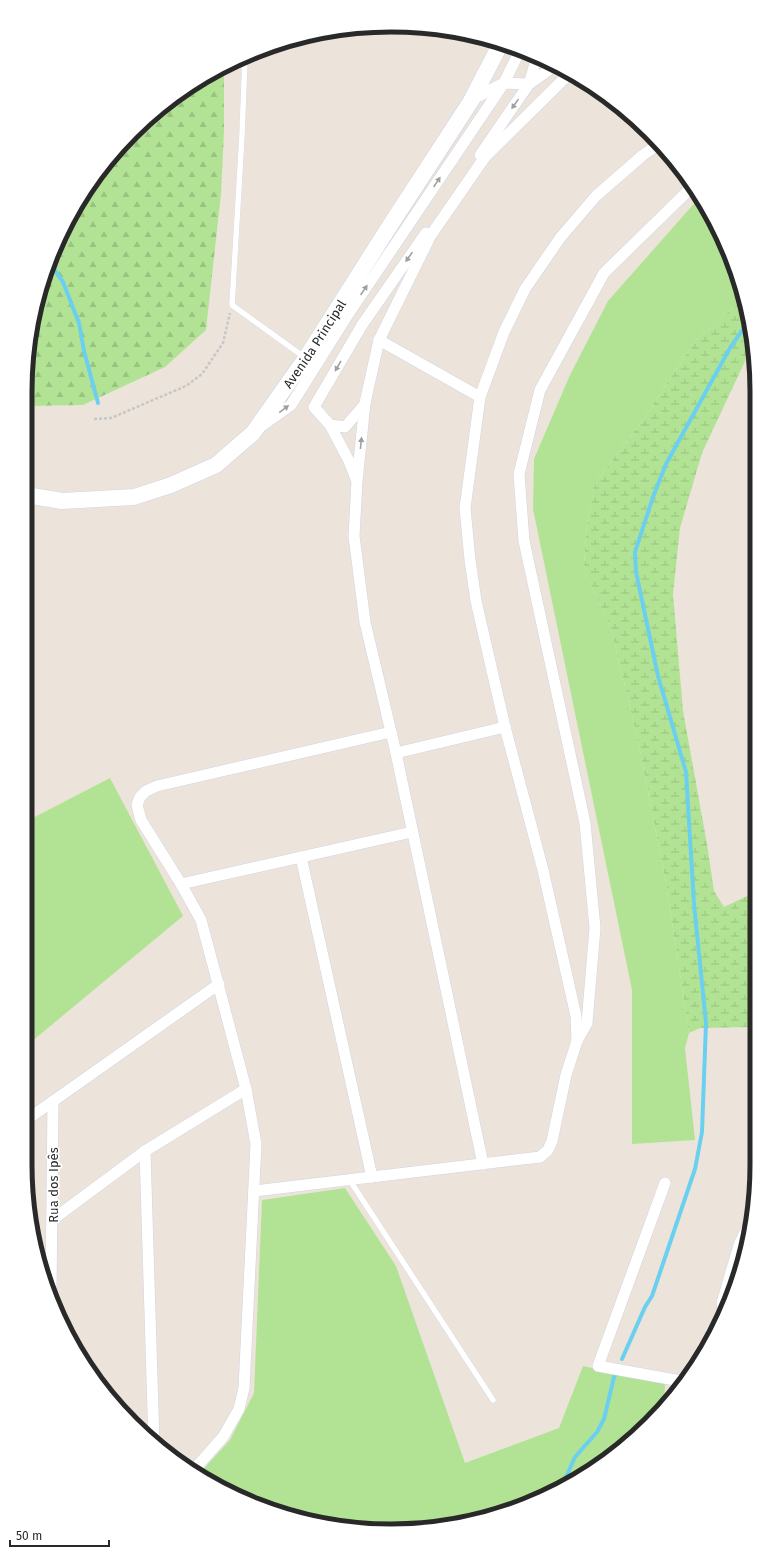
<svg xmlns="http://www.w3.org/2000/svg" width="782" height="1556" viewBox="0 0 782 1556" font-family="'Fira Sans',sans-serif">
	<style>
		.grass { fill: #b2e395 }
		.forest { fill: url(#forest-firs) }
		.wetland { fill: url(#wetland-marsh) }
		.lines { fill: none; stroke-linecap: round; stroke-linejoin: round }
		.stream { stroke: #6bd0f0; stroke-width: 4 }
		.lane-casing { stroke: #d0d4e2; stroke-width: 6 }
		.street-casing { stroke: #d0d4e2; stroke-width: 12 }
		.secondary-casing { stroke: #d0d4e2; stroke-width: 17 }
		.path { stroke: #c7c7c7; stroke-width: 2.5; stroke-dasharray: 3 2; stroke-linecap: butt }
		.lane { stroke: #fff; stroke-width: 5.5 }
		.street { stroke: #fff; stroke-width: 11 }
		.secondary { stroke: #fff; stroke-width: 16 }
		.oneway { fill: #9f9f9f }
		.labels { text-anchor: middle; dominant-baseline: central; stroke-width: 3.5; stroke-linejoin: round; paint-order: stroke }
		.street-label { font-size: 13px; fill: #292929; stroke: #fff }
		.rim { fill: none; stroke: #292929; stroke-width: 5 }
	</style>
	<defs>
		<pattern id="forest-firs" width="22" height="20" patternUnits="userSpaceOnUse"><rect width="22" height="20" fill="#b2e395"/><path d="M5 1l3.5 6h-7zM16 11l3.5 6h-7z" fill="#99c380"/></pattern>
		<pattern id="wetland-marsh" width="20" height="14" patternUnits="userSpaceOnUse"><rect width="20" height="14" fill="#b2e395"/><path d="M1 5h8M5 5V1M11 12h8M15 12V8" fill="none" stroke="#99c380"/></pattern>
	</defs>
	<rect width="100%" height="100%" fill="#ece4da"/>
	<g class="grass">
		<path d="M 699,198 L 729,251 L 742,300 L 694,342 L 645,417 L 595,483 L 586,531 L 584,569 L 612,632 L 638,741 L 666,883 L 689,1033 L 685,1048 L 695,1140 L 632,1144 L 632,990 L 533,509 L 534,459 L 570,375 L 608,301 Z"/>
		<path d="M 110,778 L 183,916 L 25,1047 L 25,822 Z"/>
		<path d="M 345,1188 L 396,1266 L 465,1463 L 559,1428 L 583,1366 L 665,1384 L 664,1403 L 650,1424 L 553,1493 L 439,1528 L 319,1524 L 208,1482 L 198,1475 L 230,1440 L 254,1393 L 262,1200 Z"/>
	</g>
	<path class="forest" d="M 226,66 L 224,75 L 224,132 L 221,194 L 206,330 L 165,367 L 83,405 L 26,406 L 26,367 L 37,297 L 63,229 L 100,168 L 150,116 L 208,74 Z"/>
	<path class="wetland" d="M 742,300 L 754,342 L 702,453 L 680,528 L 673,594 L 683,711 L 707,844 L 714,891 L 724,907 L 749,895 L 755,902 L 756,1027 L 700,1028 L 689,1033 L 666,883 L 638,741 L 612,632 L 584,569 L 586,531 L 595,483 L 645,417 L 694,342 Z"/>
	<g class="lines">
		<g class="stream">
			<path d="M 50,263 L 63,282 L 79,323 L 84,351 L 98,403"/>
			<path d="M 622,1359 L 645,1307 L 652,1296 L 695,1169 L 702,1132 L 706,1023 L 694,904 L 686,772 L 658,676 L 636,572 L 635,552 L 653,497 L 666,464 L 730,348 L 748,322"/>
			<path d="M 562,1486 L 575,1457 L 597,1432 L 604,1419 L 614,1377 L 617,1371"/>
		</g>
		<g class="lane-casing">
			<g id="lane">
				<path d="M 245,57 L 242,135 L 232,305 L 304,357"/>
				<path d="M 349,1179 L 493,1400"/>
			</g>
		</g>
		<g class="street-casing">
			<g id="street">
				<path d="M 471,100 L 504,83 L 529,84 L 556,65"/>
				<path d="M 480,155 L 529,84 L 537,57"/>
				<path d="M 379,340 L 480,397"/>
				<path d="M 263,425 L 291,405 L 347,316 L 504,83 L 520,50"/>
				<path d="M 330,425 L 345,427 L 365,404"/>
				<path d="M 356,479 L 349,461 L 330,425 L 314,407 L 362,325 L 426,233"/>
				<path d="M 396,753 L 505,727"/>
				<path d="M 301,857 L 372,1177"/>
				<path d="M 181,884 L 412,832"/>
				<path d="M 577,1041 L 587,1023 L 595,928 L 585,823 L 524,541 L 519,474 L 540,390 L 604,273 L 692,187"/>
				<path d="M 25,1121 L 219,984"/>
				<path d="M 145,1151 L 154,1443"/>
				<path d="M 483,1164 L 396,753 L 365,622 L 354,536 L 357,481 L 365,403 L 379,340 L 431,235 L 485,157 L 569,74"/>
				<path d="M 665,1183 L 598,1366 L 681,1381"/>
				<path d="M 254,1191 L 540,1157 L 548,1150 L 552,1141 L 566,1075 L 577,1041 L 576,1016 L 543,870 L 505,727 L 476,601 L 470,560 L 465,508 L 480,397 L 504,332 L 525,289 L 560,238 L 596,196 L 643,155 L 659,144"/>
				<path d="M 52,1220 L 145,1151 L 246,1089"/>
				<path d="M 51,1294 L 53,1101"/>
				<path d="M 724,1313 L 722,1303 L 739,1245 L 751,1220"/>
				<path d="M 193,1471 L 223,1437 L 239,1409 L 244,1388 L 256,1144 L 246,1089 L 201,920 L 181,884 L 141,820 L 137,805 L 140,797 L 146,791 L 157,786 L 391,732"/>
			</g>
		</g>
		<g class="secondary-casing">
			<g id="secondary">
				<path id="s1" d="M 26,495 L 62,501 L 134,497 L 171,485 L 216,465 L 253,433 L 306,358 L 391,224 L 471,101 L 501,43"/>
			</g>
		</g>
		<path class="path" d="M 94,419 L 111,418 L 186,386 L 202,374 L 223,343 L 230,313"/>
		<use href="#lane" class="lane"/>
		<use href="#street" class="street"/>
		<use href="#secondary" class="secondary"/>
	</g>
	<defs><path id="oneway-solid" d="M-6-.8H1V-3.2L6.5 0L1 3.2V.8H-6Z"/></defs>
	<g class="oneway">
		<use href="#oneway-solid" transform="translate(515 104) rotate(125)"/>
		<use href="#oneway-solid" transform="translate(437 182) rotate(-56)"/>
		<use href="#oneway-solid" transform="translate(409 257) rotate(125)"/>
		<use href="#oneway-solid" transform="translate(364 290) rotate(-56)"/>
		<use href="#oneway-solid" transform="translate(338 366) rotate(120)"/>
		<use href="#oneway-solid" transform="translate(284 409) rotate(-37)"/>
		<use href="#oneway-solid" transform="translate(361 443) rotate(-84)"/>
	</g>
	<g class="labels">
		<g class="street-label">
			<text stroke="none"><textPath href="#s1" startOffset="354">Avenida Principal</textPath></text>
			<text transform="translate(53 1185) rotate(-90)">Rua dos Ipês</text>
		</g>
	</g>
	<path d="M0 0H782V1556H0ZM391 32H391A359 359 0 0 1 750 391V1165A359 359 0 0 1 391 1524H391A359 359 0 0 1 32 1165V391A359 359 0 0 1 391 32Z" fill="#fff" fill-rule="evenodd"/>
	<path class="rim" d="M391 32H391A359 359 0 0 1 750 391V1165A359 359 0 0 1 391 1524H391A359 359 0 0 1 32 1165V391A359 359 0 0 1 391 32Z"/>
	<path d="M10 1540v6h99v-6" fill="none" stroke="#292929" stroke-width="2"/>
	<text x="16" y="1540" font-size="12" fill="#292929" stroke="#ffffff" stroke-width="3" paint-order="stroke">50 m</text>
</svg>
